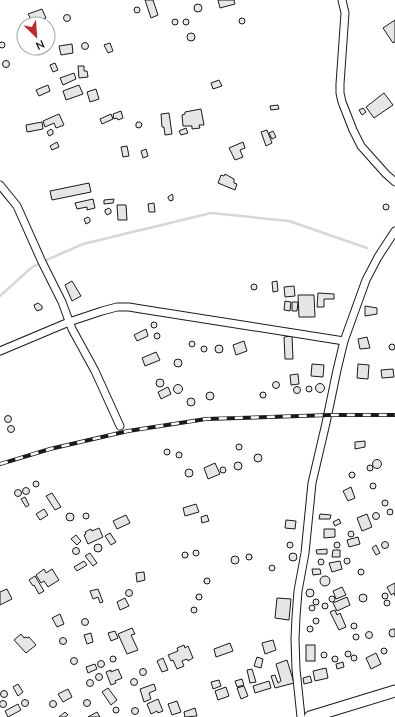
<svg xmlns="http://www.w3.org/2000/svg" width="395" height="717" viewBox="0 0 395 717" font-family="'Nunito Sans',sans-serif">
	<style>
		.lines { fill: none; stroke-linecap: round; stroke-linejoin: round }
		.stream { stroke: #d7d7d7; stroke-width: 2.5 }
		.building { fill: #e6e6e6; stroke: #1a1a1a }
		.street-casing { stroke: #1a1a1a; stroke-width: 9 }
		.primary-casing { stroke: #1a1a1a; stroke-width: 13 }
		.street { stroke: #fff; stroke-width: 7 }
		.primary { stroke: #fff; stroke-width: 11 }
		.rail-casing { stroke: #1a1a1a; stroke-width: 4 }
		.rail { stroke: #fff; stroke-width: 2.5; stroke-dasharray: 8; stroke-linecap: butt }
	</style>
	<rect width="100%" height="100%" fill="#fff"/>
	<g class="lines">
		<path class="stream" d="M 0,296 L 31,268 L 42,262 L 83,244 L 211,213 L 289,221 L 367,248"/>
	</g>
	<g class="building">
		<path d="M 145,0 L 153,0 L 158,15 L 151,18 Z"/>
		<path d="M 218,0 L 234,0 L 235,4 L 220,8 Z"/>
		<circle cx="198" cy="8" r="4"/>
		<circle cx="137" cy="10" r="3"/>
		<path d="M 42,9 L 46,18 L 33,23 L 28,14 Z"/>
		<circle cx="67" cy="18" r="3.5"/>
		<circle cx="242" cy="21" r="3"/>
		<circle cx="175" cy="22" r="3"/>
		<circle cx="186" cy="22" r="3"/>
		<path d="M 395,20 L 395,42 L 393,43 L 383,28 Z"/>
		<circle cx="191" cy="37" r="4"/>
		<circle cx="2" cy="45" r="3"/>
		<circle cx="85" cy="46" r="3.5"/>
		<path d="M 110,43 L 113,51 L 108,53 L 104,45 Z"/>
		<path d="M 72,44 L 73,53 L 61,55 L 59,46 Z"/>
		<circle cx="6" cy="64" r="3.5"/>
		<path d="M 55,63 L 58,70 L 53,72 L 50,65 Z"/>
		<path d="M 78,66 L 84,66 L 84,71 L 87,71 L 88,77 L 79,78 Z"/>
		<path d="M 74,73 L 76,79 L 63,85 L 60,78 Z"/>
		<path d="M 219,80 L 222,86 L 213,89 L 211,83 Z"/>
		<path d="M 48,85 L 50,91 L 39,96 L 36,90 Z"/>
		<path d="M 79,85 L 83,94 L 66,100 L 63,91 Z"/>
		<path d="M 96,89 L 99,99 L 90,102 L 87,92 Z"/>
		<path d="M 384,93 L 393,105 L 374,118 L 366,107 Z"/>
		<path d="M 278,105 L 279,109 L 271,110 L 270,106 Z"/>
		<path d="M 363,108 L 366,112 L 362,115 L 359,110 Z"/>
		<path d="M 201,109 L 204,125 L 199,125 L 200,128 L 192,129 L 192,126 L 183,126 L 182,115 L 185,114 L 185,112 Z"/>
		<path d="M 121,111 L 123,118 L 118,120 L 117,118 L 114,119 L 113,114 Z"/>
		<path d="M 169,113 L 172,134 L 165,135 L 164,127 L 162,127 L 161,114 Z"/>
		<path d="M 59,114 L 64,125 L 56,128 L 54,123 L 45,127 L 43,121 Z"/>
		<path d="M 111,114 L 113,119 L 102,124 L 100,119 Z"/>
		<path d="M 42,122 L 43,129 L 27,132 L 26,125 Z"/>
		<path d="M 137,122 L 140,122 L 142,124 L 141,127 L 139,128 L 136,127 L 136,124 Z"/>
		<path d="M 186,128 L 188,133 L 181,135 L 179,131 Z"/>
		<path d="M 51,129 L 53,131 L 53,134 L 49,136 L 47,132 Z"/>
		<path d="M 267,130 L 272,143 L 266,146 L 261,132 Z"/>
		<path d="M 273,131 L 276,137 L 272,139 L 269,133 Z"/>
		<path d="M 57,142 L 59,147 L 52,150 L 50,146 Z"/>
		<path d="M 243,142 L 245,148 L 240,150 L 243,157 L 235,160 L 229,148 Z"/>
		<path d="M 127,146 L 129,156 L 123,157 L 121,147 Z"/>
		<path d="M 146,149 L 148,156 L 143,158 L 141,151 Z"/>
		<path d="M 225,174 L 234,179 L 234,183 L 237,184 L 235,190 L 218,183 L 221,175 L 224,176 Z"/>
		<path d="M 89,183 L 91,192 L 52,200 L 50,191 Z"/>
		<path d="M 172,194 L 173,196 L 173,200 L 170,201 L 168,198 L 168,197 Z"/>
		<path d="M 93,199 L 95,208 L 87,210 L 87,207 L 77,209 L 75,203 Z"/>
		<path d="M 114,199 L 113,203 L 104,204 L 104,200 Z"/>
		<path d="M 154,203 L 155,212 L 149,212 L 148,204 Z"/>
		<circle cx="386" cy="207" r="3"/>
		<path d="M 117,205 L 126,205 L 127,220 L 118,220 Z"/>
		<path d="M 109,208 L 111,210 L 111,213 L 107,215 L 105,212 L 105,210 Z"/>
		<path d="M 88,217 L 90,219 L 90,222 L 86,224 L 84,219 Z"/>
		<path d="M 72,281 L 81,296 L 72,301 L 65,285 Z"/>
		<path d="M 277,281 L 278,291 L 273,292 L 272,282 Z"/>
		<circle cx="254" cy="287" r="3"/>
		<path d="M 294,286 L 295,296 L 285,297 L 284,287 Z"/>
		<path d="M 318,293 L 334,294 L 334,299 L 324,299 L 324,307 L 317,307 Z"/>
		<path d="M 298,295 L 314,295 L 315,317 L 299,317 Z"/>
		<path d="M 285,301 L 291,302 L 290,311 L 284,310 Z"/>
		<path d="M 292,302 L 298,302 L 297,311 L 292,311 Z"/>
		<path d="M 38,303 L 42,306 L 42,309 L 37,311 L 35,308 L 34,305 Z"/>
		<path d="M 365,306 L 377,308 L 377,314 L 365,316 Z"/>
		<circle cx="154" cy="325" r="3"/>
		<path d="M 146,329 L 148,336 L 137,341 L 134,335 Z"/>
		<circle cx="157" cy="336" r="3"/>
		<path d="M 292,336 L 293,359 L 285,359 L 284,337 Z"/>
		<path d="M 367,337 L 370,348 L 360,349 L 358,339 Z"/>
		<circle cx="192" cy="344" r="3"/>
		<path d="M 244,341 L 247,351 L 236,355 L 233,345 Z"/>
		<circle cx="392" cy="347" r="3"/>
		<circle cx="219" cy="349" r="4"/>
		<circle cx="204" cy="349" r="3"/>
		<path d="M 156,352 L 160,360 L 145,366 L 142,358 Z"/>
		<circle cx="178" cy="363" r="4"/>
		<path d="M 312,364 L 324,365 L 323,377 L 311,376 Z"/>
		<path d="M 358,364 L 369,365 L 368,379 L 357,378 Z"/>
		<path d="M 393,369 L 394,377 L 382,378 L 381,370 Z"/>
		<path d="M 298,374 L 299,384 L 291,385 L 290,375 Z"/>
		<circle cx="160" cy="383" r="4"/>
		<circle cx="276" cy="385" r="3.5"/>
		<circle cx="320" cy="388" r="4.5"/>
		<circle cx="178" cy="389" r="4.5"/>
		<circle cx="309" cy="389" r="3"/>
		<circle cx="297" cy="390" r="3.5"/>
		<path d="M 168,387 L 171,394 L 161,399 L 158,392 Z"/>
		<circle cx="210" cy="396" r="4"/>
		<circle cx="263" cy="395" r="3"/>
		<circle cx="191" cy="402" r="4"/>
		<circle cx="8" cy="419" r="3.5"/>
		<circle cx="11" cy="429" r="3.5"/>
		<path d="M 365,441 L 365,447 L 355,449 L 355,442 Z"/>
		<circle cx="239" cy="447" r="3"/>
		<circle cx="167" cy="452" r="3"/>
		<circle cx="179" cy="455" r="3"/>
		<circle cx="258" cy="458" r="4"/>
		<circle cx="377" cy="464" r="4.5"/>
		<circle cx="238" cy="466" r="4"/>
		<path d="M 215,463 L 220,474 L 208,479 L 204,468 Z"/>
		<circle cx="370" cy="468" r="3"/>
		<circle cx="223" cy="470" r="3"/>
		<circle cx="189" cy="473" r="4"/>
		<circle cx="352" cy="475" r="3"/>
		<circle cx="36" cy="484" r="3"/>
		<circle cx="373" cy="486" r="3"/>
		<path d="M 351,487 L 355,498 L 348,501 L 343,491 Z"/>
		<circle cx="26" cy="491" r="3.5"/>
		<circle cx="18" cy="493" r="3.5"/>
		<path d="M 52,493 L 61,507 L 55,510 L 46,496 Z"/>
		<path d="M 25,497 L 29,505 L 26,507 L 21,499 Z"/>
		<circle cx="385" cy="503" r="3"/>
		<path d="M 196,504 L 199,512 L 185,516 L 183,508 Z"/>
		<path d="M 44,509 L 48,515 L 40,520 L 36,514 Z"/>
		<circle cx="390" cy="512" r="3"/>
		<circle cx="376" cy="516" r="3.5"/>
		<circle cx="86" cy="516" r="3"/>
		<circle cx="70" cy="517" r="4"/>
		<path d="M 320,514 L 331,515 L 330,519 L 319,519 Z"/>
		<path d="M 367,514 L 372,527 L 362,531 L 357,518 Z"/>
		<path d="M 126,515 L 130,523 L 117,529 L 113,521 Z"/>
		<path d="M 207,515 L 209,521 L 202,523 L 201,517 Z"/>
		<path d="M 339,519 L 341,523 L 335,526 L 333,522 Z"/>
		<path d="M 286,520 L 296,521 L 295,529 L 285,528 Z"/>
		<path d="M 99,528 L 103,537 L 88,544 L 84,535 L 86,534 L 85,532 L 91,529 L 92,531 Z"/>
		<path d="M 324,529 L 335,529 L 335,537 L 324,538 Z"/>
		<circle cx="351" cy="534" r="3"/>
		<path d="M 110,533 L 116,542 L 111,545 L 105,536 Z"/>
		<path d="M 76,535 L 81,541 L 77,545 L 71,539 Z"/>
		<path d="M 358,537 L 360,544 L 349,547 L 347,540 Z"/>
		<circle cx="385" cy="545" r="3.5"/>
		<circle cx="290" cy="545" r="3"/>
		<circle cx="337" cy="545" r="3"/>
		<circle cx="98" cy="548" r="4"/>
		<path d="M 376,545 L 380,553 L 376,555 L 372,548 Z"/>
		<circle cx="76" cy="551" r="3.5"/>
		<path d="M 327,549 L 327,554 L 317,554 L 316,550 Z"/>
		<circle cx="196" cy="553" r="3"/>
		<path d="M 333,550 L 340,550 L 340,557 L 332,557 Z"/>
		<circle cx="185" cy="555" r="3"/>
		<circle cx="293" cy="557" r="4"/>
		<path d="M 90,553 L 97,563 L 93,566 L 85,556 Z"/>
		<circle cx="249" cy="557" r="3"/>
		<circle cx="235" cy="560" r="4"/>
		<circle cx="347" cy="561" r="3"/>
		<circle cx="321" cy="562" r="3"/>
		<path d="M 84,561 L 87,565 L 77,571 L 74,567 Z"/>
		<path d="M 340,561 L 342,569 L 332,572 L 329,563 Z"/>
		<circle cx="272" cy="568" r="3"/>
		<circle cx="361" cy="572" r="3"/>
		<path d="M 44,569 L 46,573 L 52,569 L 59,580 L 48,587 L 44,581 L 41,583 L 36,575 Z"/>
		<path d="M 312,569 L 320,569 L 321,574 L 313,575 Z"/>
		<path d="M 144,572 L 145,580 L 137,582 L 136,573 Z"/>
		<path d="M 35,576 L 44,591 L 39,594 L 34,585 L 33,586 L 29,580 Z"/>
		<circle cx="325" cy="581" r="5"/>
		<circle cx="207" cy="581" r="3"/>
		<path d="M 395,583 L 395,596 L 394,593 L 391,595 L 387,587 Z"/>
		<path d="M 342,587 L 346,595 L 336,599 L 333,591 Z"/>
		<path d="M 7,589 L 12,599 L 0,605 L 0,592 Z"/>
		<path d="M 98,589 L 103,602 L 100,603 L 98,597 L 93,599 L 90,591 Z"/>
		<circle cx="310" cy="593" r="4"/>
		<circle cx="129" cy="593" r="3.5"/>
		<circle cx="385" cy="596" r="3"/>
		<circle cx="199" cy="597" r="3"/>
		<circle cx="363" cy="598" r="4"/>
		<circle cx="332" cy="599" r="3"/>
		<path d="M 347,597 L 350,605 L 337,611 L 333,603 Z"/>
		<path d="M 125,598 L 129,606 L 120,610 L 117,602 Z"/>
		<path d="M 277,598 L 291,599 L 289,620 L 275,618 Z"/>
		<circle cx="316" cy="602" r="3"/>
		<circle cx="387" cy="603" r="3"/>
		<circle cx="325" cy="606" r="3"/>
		<circle cx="312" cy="608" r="3"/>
		<circle cx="194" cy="610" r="3"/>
		<path d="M 335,610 L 337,615 L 340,613 L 346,627 L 339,630 L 330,612 Z"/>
		<path d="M 60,614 L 64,624 L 57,627 L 52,618 Z"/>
		<circle cx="316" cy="621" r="3"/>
		<circle cx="85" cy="622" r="3.5"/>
		<circle cx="354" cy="626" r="3"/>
		<circle cx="310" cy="629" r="3"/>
		<path d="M 132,628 L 135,634 L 131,635 L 138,650 L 127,654 L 118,634 Z"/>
		<path d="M 393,629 L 395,629 L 395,636 L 393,637 L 390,636 L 389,633 L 390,630 Z"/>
		<path d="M 115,631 L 118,638 L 111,641 L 108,633 Z"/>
		<circle cx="369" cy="635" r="3.5"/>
		<path d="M 91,633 L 93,642 L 87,644 L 84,635 Z"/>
		<circle cx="356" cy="637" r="3"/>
		<path d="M 21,634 L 24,638 L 26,637 L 27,638 L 29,637 L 36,645 L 26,653 L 14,640 Z"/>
		<circle cx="63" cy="641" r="3.5"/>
		<path d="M 273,640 L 276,650 L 265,654 L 262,643 Z"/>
		<path d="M 230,643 L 233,651 L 216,657 L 214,649 Z"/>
		<path d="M 184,645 L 185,648 L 188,646 L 193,658 L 188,661 L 187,659 L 182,661 L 184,666 L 177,669 L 173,660 L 171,661 L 168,655 L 178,651 L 177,648 Z"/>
		<rect x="306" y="645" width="9" height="16"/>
		<circle cx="384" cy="651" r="3"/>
		<circle cx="348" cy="654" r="3"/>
		<circle cx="324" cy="655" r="3"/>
		<path d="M 376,653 L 381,664 L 371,669 L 366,658 Z"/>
		<circle cx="354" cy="658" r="3"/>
		<circle cx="113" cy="659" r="3"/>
		<circle cx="335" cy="659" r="3"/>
		<path d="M 257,657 L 263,659 L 261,668 L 254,666 Z"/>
		<circle cx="74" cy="661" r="3.5"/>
		<path d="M 163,658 L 168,670 L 162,672 L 157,661 Z"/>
		<path d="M 287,660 L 294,683 L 275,688 L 271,676 L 275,675 L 278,683 L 281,681 L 276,664 Z"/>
		<circle cx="101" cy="664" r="3.5"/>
		<path d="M 343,662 L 344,667 L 337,669 L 336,664 Z"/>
		<path d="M 95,664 L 97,669 L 88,673 L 86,667 Z"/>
		<path d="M 326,668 L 328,678 L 315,681 L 313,671 Z"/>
		<circle cx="143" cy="672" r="3.5"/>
		<path d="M 118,669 L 122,678 L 115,681 L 116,683 L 111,685 L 106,672 L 111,670 L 111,672 Z"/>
		<path d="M 252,669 L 256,682 L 250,683 L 247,670 Z"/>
		<circle cx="99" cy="677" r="3.5"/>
		<path d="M 310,676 L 312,682 L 304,684 L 303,678 Z"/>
		<circle cx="134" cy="682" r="3.5"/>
		<path d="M 242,679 L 244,685 L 237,687 L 235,681 Z"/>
		<circle cx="90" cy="683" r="3.5"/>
		<path d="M 219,680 L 221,686 L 213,689 L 211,682 Z"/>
		<path d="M 269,681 L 271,688 L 255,693 L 253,686 Z"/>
		<path d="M 18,684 L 23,692 L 18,696 L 13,687 Z"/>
		<path d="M 154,684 L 156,690 L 149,693 L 151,699 L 144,702 L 140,689 Z"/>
		<path d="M 244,686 L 248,696 L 241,699 L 237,688 Z"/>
		<path d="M 226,687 L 229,696 L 218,700 L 215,691 Z"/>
		<path d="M 108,688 L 117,700 L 111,705 L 102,692 Z"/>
		<path d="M 68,689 L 72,697 L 63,702 L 58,694 Z"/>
		<circle cx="4" cy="694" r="3.5"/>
		<path d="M 158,699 L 163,711 L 158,713 L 157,711 L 151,714 L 147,704 Z"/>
		<circle cx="25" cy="703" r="3.5"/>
		<circle cx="87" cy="703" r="3.5"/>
		<circle cx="53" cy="704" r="3.5"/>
		<circle cx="3" cy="704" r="3.5"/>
		<path d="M 177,701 L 181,712 L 172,715 L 168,704 Z"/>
		<path d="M 18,704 L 21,710 L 8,717 L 5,711 Z"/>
		<circle cx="116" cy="710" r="3"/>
		<circle cx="135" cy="711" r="3.5"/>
		<path d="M 195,708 L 197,716 L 185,717 L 184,712 Z"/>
		<path d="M 65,712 L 68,715 L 65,717 L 59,717 Z"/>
		<path d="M 97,712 L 100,717 L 88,717 Z"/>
	</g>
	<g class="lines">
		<g class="street-casing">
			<g id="street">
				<path d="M 342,0 L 345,13 L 340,84 L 340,93 L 342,102 L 353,130 L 361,146 L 386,174 L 395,182"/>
				<path d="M 0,185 L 17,206 L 42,262 L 62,302 L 72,329 L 95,371 L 120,426"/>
				<path d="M 0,351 L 69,322 L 102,311 L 117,307 L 129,307 L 141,309 L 344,341"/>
				<path d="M 301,717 L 296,669 L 295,639 L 296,617 L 298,591 L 305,553 L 312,483 L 326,423 L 337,370 L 344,341 L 366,280 L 378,257 L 395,231"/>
			</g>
		</g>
		<g class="primary-casing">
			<path id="primary" d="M 310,717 L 395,691"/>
		</g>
		<use href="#street" class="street"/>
		<use href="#primary" class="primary"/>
		<g class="rail-casing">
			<path id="rail" d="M 0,464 L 50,449 L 128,431 L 206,419 L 330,415 L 395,415"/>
		</g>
		<use href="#rail" class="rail"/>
	</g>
	<g transform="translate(36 36) rotate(155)"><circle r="19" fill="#ffffff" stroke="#a3a3a3"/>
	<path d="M0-3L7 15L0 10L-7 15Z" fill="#c62828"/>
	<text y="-6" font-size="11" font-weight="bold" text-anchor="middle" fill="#1a1a1a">N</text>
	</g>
</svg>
